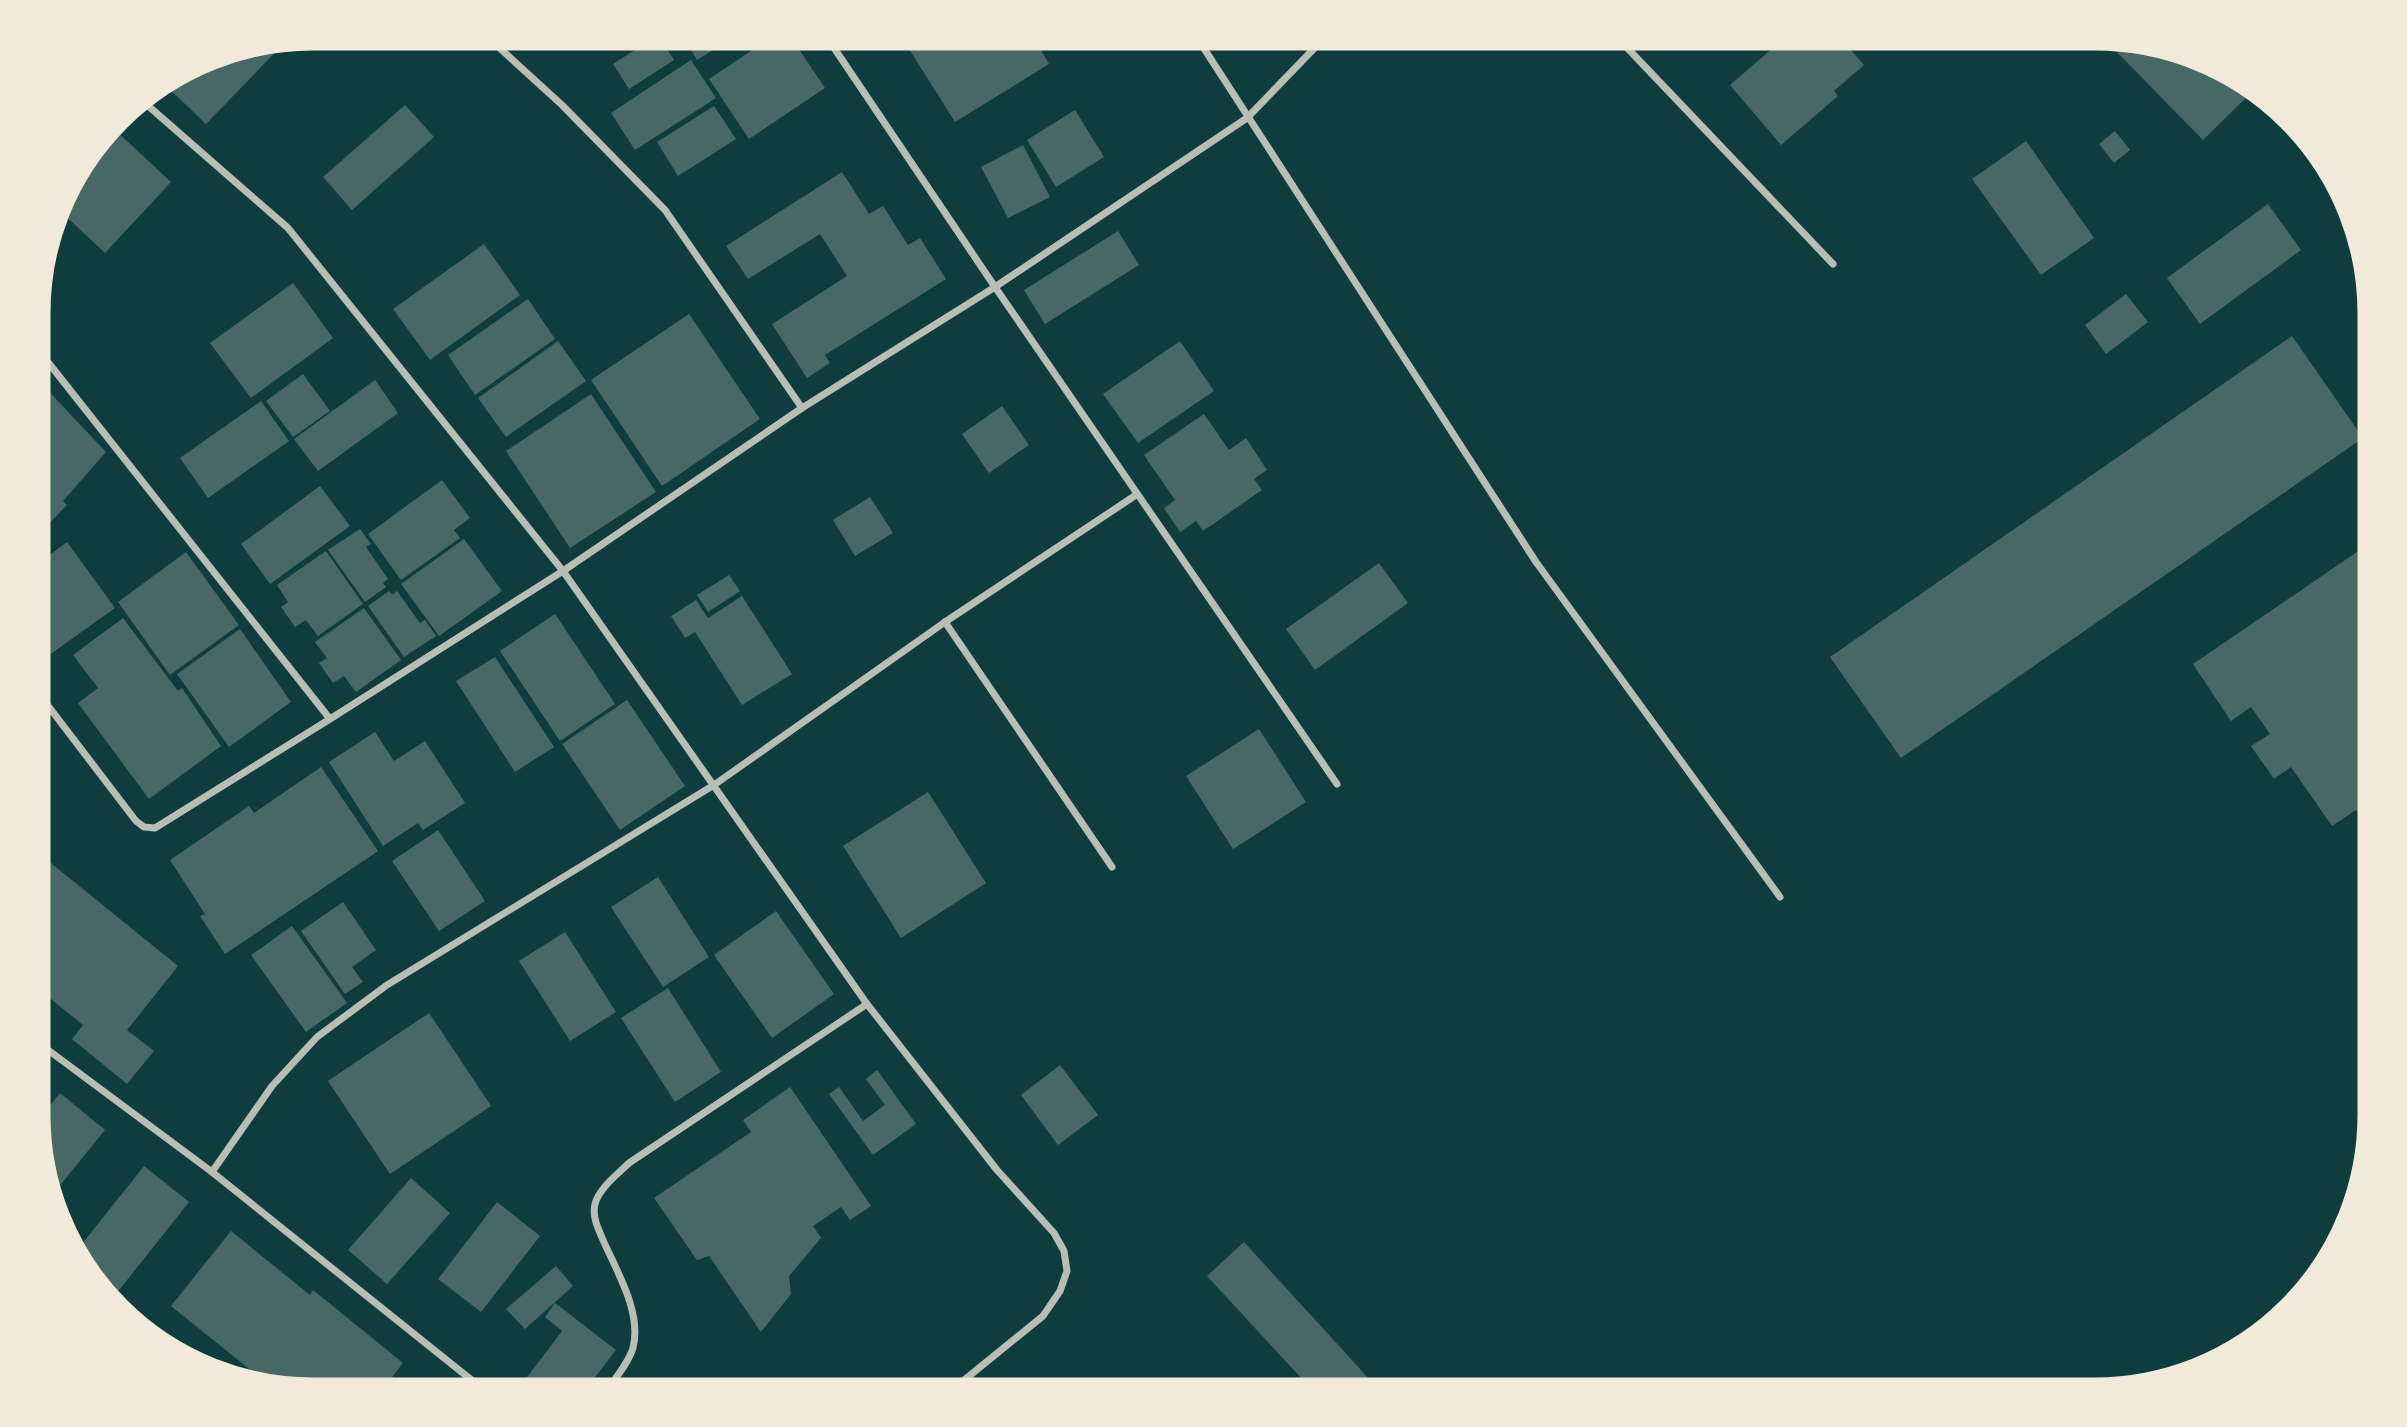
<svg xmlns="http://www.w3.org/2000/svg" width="2407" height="1427" viewBox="0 0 2407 1427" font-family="Overpass,sans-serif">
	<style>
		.building { fill: #486865 }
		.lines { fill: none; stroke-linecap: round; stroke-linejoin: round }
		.service { stroke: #b8beb3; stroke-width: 5 }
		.minor { stroke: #b8beb3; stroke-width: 7 }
		.rim { fill: none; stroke: #f1e9da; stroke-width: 9 }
	</style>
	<rect width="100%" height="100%" fill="#0f3d3e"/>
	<g class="building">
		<path d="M 681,33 L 740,33 L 697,60 Z"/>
		<path d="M 778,33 L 788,33 L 825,88 L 749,139 L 709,79 Z"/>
		<path d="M 899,33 L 1031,33 L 1049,64 L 955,122 Z"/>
		<path d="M 1790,33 L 1836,33 L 1864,65 L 1834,91 L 1838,96 L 1781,145 L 1730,85 Z"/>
		<path d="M 658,35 L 674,60 L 629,89 L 613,64 Z"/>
		<path d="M 2108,35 L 2167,43 L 2234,71 L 2254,90 L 2203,140 L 2104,39 Z"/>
		<path d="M 289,38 L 206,124 L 162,82 L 206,54 Z"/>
		<path d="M 691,60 L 716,98 L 635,150 L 611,113 Z"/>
		<path d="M 405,105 L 434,137 L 352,210 L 323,177 Z"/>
		<path d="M 714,106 L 736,139 L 678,176 L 657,142 Z"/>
		<path d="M 1075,110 L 1104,157 L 1056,187 L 1027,140 Z"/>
		<path d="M 115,130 L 171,182 L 105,253 L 57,208 L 62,189 Z"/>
		<path d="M 2115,131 L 2130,150 L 2114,163 L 2099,144 Z"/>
		<path d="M 2026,141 L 2094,238 L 2041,275 L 1972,179 Z"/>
		<path d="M 1023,145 L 1050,197 L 1008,218 L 981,167 Z"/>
		<path d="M 842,172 L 869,214 L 883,206 L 908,245 L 920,238 L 946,279 L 825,355 L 830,363 L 807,378 L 772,324 L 847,276 L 820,234 L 748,279 L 726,246 Z"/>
		<path d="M 2268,204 L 2301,250 L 2200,324 L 2167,278 Z"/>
		<path d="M 1118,231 L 1139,265 L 1045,324 L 1024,290 Z"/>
		<path d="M 484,244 L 520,295 L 430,360 L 393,309 Z"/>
		<path d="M 293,283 L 333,338 L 251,398 L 210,343 Z"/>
		<path d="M 2126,294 L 2148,322 L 2106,354 L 2085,325 Z"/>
		<path d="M 528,299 L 555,339 L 475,395 L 448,355 Z"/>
		<path d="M 689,314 L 760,419 L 662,486 L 591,380 Z"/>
		<path d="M 2292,336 L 2363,438 L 1901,758 L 1830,657 Z"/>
		<path d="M 558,341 L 586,381 L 506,437 L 478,398 Z"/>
		<path d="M 1180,341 L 1214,391 L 1138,443 L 1103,394 Z"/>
		<path d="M 303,374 L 330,411 L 293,437 L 266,401 Z"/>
		<path d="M 36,378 L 106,452 L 63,501 L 67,505 L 36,537 Z"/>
		<path d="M 375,380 L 398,413 L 318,471 L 294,439 Z"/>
		<path d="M 591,394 L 656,492 L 570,548 L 506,451 Z"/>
		<path d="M 261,401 L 289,441 L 208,498 L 180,458 Z"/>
		<path d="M 1002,406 L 1029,445 L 989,473 L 962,434 Z"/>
		<path d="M 1204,414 L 1229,450 L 1246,438 L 1267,470 L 1254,479 L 1262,490 L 1203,531 L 1196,521 L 1180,532 L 1164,508 L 1175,500 L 1144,455 Z"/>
		<path d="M 442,480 L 470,518 L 454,530 L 460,538 L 401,580 L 368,534 Z"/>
		<path d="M 320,486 L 350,526 L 270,584 L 241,544 Z"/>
		<path d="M 870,497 L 893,533 L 855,556 L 833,520 Z"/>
		<path d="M 360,529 L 371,544 L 366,547 L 388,579 L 383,583 L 386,587 L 365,602 L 328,550 Z"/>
		<path d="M 464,539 L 502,591 L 439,636 L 401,584 Z"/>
		<path d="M 2373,541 L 2373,834 L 2356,810 L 2332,826 L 2291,767 L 2274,779 L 2251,746 L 2270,734 L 2251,707 L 2231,721 L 2193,664 Z"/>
		<path d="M 67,542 L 115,608 L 45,658 L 36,644 L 36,565 Z"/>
		<path d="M 326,551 L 363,604 L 318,636 L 306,620 L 295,627 L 281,607 L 288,602 L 277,585 Z"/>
		<path d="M 186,552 L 239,625 L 170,675 L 118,602 Z"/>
		<path d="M 1379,563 L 1408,603 L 1315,670 L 1286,629 Z"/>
		<path d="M 729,575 L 740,591 L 708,612 L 697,595 Z"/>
		<path d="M 389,591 L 392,595 L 397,591 L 420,623 L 425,620 L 436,636 L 404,657 L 368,606 Z"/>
		<path d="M 742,596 L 792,674 L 742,705 L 695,632 L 685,638 L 671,616 L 696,600 L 708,618 Z"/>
		<path d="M 364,608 L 401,660 L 356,692 L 344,676 L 333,683 L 319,663 L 327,658 L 315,642 Z"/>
		<path d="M 555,614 L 615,704 L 560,741 L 500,651 Z"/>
		<path d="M 123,618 L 178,691 L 182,688 L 221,746 L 149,799 L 78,703 L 98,688 L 73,655 Z"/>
		<path d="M 240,629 L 291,702 L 229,747 L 177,674 Z"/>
		<path d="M 495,657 L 554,747 L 515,772 L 456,681 Z"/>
		<path d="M 627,700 L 685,786 L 620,830 L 562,744 Z"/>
		<path d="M 1259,729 L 1306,802 L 1233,849 L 1186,776 Z"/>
		<path d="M 375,732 L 394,761 L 425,741 L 465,803 L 423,830 L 418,823 L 383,846 L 329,762 Z"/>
		<path d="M 321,767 L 378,851 L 225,954 L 200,916 L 205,914 L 170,860 L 249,806 L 254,813 Z"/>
		<path d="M 928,792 L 986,883 L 901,938 L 843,846 Z"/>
		<path d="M 438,830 L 485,901 L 439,931 L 392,861 Z"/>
		<path d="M 36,851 L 178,966 L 127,1030 L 154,1051 L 127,1084 L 72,1039 L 83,1025 L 36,987 Z"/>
		<path d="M 658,877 L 709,957 L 663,987 L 611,907 Z"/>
		<path d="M 343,902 L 376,950 L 352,967 L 363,982 L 345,994 L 301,931 Z"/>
		<path d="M 776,911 L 834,994 L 772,1038 L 714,955 Z"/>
		<path d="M 292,926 L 347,1003 L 306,1032 L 251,955 Z"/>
		<path d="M 565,932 L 616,1012 L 570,1041 L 519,961 Z"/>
		<path d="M 668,988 L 721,1072 L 675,1102 L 621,1018 Z"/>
		<path d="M 429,1013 L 491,1106 L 390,1174 L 328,1081 Z"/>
		<path d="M 1060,1065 L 1098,1115 L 1058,1145 L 1021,1095 Z"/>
		<path d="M 877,1070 L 916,1124 L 873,1155 L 829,1094 L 839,1087 L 863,1121 L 885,1105 L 866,1079 Z"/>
		<path d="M 790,1087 L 871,1206 L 850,1220 L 841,1207 L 813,1226 L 821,1238 L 789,1276 L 791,1294 L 761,1332 L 709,1256 L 697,1260 L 654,1198 L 751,1132 L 743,1120 Z"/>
		<path d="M 60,1093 L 105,1130 L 52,1195 L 36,1150 L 36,1123 Z"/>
		<path d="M 144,1166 L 189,1202 L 112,1299 L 80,1269 L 74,1254 Z"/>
		<path d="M 411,1178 L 450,1213 L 387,1284 L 348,1250 Z"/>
		<path d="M 497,1202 L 540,1236 L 481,1312 L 438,1279 Z"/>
		<path d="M 231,1231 L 310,1295 L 313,1290 L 403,1363 L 379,1394 L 312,1394 L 274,1389 L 171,1306 Z"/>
		<path d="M 1244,1242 L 1382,1393 L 1315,1393 L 1207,1276 Z"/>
		<path d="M 556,1266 L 573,1286 L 525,1329 L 506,1309 Z"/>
		<path d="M 555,1303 L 616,1350 L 582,1394 L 526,1394 L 519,1388 L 562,1331 L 545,1317 Z"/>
	</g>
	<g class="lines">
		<path class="service" d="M 1170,1393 L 1181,1390 L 1206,1393"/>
		<g class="minor">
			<path d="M 483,33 L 562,105 L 665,210 L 802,408"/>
			<path d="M 1194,33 L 1536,562 L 1780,897"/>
			<path d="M 1329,33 L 1247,118 L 995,287 L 1337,784"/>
			<path d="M 1613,33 L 1833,264"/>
			<path d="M 138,97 L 288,228 L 563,571 L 867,1004 L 629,1163 C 618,1174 599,1188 595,1204 C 592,1217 598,1228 603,1240 C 617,1272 642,1312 633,1348 C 628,1364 614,1380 604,1394"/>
			<path d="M 36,347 L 330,719 L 563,571 L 802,408 L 995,287 L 824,33"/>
			<path d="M 945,622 L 1112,867"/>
			<path d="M 36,690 L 136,821 L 144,827 L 155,828 L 330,719"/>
			<path d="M 867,1004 L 997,1170 L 1054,1233 L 1064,1251 L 1067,1271 L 1060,1291 L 1043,1316 L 947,1394"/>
			<path d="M 36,1041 L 212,1172"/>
			<path d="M 489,1394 L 212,1172 L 272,1086 L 317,1037 L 387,985 L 714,785 L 945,622 L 1136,495"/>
		</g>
	</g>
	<path d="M0 0H2407V1427H0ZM313 46H2095A267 267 0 0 1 2362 313V1115A267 267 0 0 1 2095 1382H313A267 267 0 0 1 46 1115V313A267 267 0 0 1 313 46Z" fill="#f1e9da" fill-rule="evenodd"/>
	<path class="rim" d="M313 46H2095A267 267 0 0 1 2362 313V1115A267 267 0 0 1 2095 1382H313A267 267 0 0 1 46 1115V313A267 267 0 0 1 313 46Z"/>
</svg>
